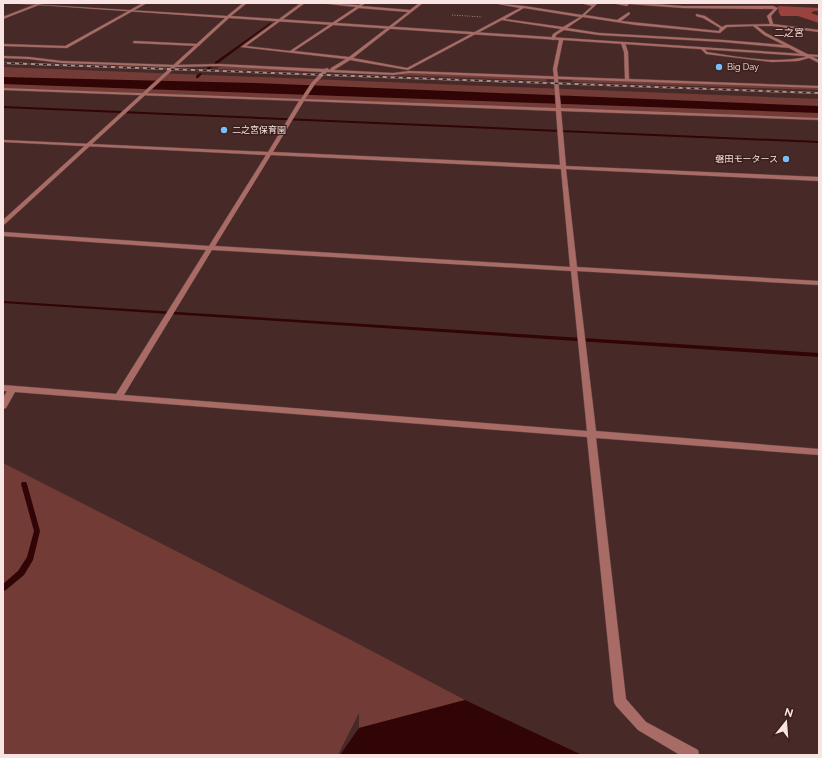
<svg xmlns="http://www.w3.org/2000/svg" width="822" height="758" viewBox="0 0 822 758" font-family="Raleway,'Noto Sans JP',sans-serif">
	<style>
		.green { fill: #733b36 }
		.forest { fill: #9a423d }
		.water { fill: #310505 }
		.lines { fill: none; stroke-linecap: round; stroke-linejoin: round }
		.stream { fill: #310505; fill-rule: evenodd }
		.minor-casing { stroke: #634845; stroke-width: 1 }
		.tertiary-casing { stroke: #634845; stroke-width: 1 }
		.path { stroke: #a38a88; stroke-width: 1; stroke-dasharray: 1 1.5; stroke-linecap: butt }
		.minor { fill: #a96b65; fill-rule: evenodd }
		.tertiary { fill: #a96b65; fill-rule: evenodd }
		.rail-casing { stroke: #a9918f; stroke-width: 2 }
		.rail { stroke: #3c201d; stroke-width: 1.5; stroke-dasharray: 4; stroke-linecap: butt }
		.poi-dot { fill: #77bff7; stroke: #3c201d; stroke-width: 1.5 }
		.labels { text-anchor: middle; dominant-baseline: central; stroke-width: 3; stroke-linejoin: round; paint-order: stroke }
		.far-poi-label { font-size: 9px; fill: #f8e4e2; stroke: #3c201d; text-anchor: start }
		.far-quarter-label { font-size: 10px; fill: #fcdcd8; stroke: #3c201d }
	</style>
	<rect width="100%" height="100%" fill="#472a27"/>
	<g class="green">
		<path d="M 219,66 L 315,70 L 313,72 L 217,69 Z"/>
		<path d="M 3,67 L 819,99 L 819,119 L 3,89 Z"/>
		<path d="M 409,72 L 547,77 L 546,81 L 398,75 Z"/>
		<path d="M 571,78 L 819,88 L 819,90 L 573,82 Z"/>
		<path d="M 3,463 L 349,639 L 465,700 L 359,728 L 359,713 L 338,755 L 3,755 Z"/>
	</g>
	<path class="forest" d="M 778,6 L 819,8 L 819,11 L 814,11 L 811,13 L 819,16 L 819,23 L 798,16 L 781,16 L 779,13 Z"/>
	<g class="water">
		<path d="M 3,77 L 255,83 L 819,106 L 819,113 L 3,84 Z"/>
		<path d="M 465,700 L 582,755 L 340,755 L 359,728 Z"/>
	</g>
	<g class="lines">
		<g class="stream">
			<path d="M 270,23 L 272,23 L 217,64 L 215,64 L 215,62 Z"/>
			<path d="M 210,66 L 212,67 L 209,70 L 207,70 L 207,68 Z"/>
			<path d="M 200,73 L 202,74 L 198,78 L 196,78 L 196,76 Z"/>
			<path d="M 3,106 L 819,141 L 819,143 L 3,108 Z"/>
			<path d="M 3,301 L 819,353 L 819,357 L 3,303 Z"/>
			<path d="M 22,482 L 26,482 L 27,484 L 40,531 L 33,560 L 24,575 L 6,590 L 3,591 L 3,584 L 18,571 L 27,557 L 34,531 L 21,484 Z"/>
		</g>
		<g class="minor-casing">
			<g id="minor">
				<path d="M 39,3 L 44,3 L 3,19 L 3,17 Z"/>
				<path d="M 143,3 L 147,3 L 67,48 L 3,46 L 3,44 L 65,46 Z"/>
				<path d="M 301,3 L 305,3 L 246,46 L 290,51 L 356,7 L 320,3 L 359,5 L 362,3 L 366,3 L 361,6 L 410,10 L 419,3 L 423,3 L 353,58 L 407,68 L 520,8 L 493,3 L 524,6 L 582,15 L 592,6 L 580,3 L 593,4 L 598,3 L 585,15 L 617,20 L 629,12 L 630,14 L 621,21 L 719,31 L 720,28 L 703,18 L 696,16 L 696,14 L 705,16 L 722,27 L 726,25 L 770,24 L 767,16 L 774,9 L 683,8 L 629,4 L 627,6 L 611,3 L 641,3 L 683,6 L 773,6 L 778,8 L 771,16 L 773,24 L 819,30 L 819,32 L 772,26 L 757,26 L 766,33 L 819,60 L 819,63 L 809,58 L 798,61 L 772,62 L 706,54 L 701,49 L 704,48 L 707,52 C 739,57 774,64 806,57 L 789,48 L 723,42 L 599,35 L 564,30 L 556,35 L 555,39 L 553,40 L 551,39 L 553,34 L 561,29 L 502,20 L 408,70 L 350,60 L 334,70 L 393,73 L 409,71 L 625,79 L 624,52 L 621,43 L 623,42 L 625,43 L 628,52 L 629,79 L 819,86 L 819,88 L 558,79 L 561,108 L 819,118 L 819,120 L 561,111 L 566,166 L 819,177 L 819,181 L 566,169 L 577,267 L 819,281 L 819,285 L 577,271 L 596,431 L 819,449 L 819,455 L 596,438 L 626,699 L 646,722 L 698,750 L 699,755 L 680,755 L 638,730 L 616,706 L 614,702 L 587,437 L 15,392 L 6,408 L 3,409 L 3,398 L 7,391 L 3,391 L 3,385 L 116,394 L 206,250 L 3,236 L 3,232 L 209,246 L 266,155 L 3,142 L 3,140 L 268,152 L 299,101 L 3,90 L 3,88 L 301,99 L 312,82 L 322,72 L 219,66 L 175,67 L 62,63 L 29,59 L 3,58 L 3,56 L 29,57 L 62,61 L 175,65 L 219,64 L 324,69 L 327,68 L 330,70 L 331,68 L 346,59 L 241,47 ZM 359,8 L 408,12 L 349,57 L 294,51 ZM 524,8 L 580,17 L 563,27 L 505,19 ZM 583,17 L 636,25 L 720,33 L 727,27 L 753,26 L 764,35 L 784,45 L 723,40 L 599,33 L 567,28 ZM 327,72 L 393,75 L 409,73 L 554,79 L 556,108 L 305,99 L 315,84 ZM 304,101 L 556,111 L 560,165 L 273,152 ZM 271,155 L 561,169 L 570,267 L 215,246 ZM 212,250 L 571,271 L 587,431 L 124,395 Z"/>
				<path d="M 134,41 L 198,44 L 200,45 L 198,46 L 133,43 Z"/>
			</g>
		</g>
		<g class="tertiary-casing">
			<path id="tertiary" d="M 10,3 L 227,16 L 243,3 L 247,3 L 231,16 L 819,55 L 819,57 L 563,40 L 557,69 L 558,77 L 556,78 L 554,77 L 553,69 L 559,40 L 229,18 L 5,224 L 3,225 L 3,220 L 225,18 Z"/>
		</g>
		<path class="path" d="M 452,15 L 482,17"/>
		<use href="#minor" class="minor"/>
		<use href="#tertiary" class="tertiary"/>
		<g class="rail-casing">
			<path id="rail" d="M 3,63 L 819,93"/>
		</g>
		<use href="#rail" class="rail"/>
	</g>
	<g class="poi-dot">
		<circle cx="719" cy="67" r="4"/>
		<circle cx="224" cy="130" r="4"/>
		<circle cx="786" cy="159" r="4"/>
	</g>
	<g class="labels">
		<g class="far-poi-label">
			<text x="727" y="67">Big Day</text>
			<text x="232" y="130">二之宮保育園</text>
			<text x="778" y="159" text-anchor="end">磐田モータース</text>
		</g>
		<g class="far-quarter-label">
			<text x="789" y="32">二之宮</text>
		</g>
	</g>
	<rect width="822" height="758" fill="none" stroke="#f8e4e2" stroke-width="8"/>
	<g transform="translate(786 722) rotate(17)" stroke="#3c201d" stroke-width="3" paint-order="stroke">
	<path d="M0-3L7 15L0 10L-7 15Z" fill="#f8e4e2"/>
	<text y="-6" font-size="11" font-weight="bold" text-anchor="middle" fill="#f8e4e2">N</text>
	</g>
</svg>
